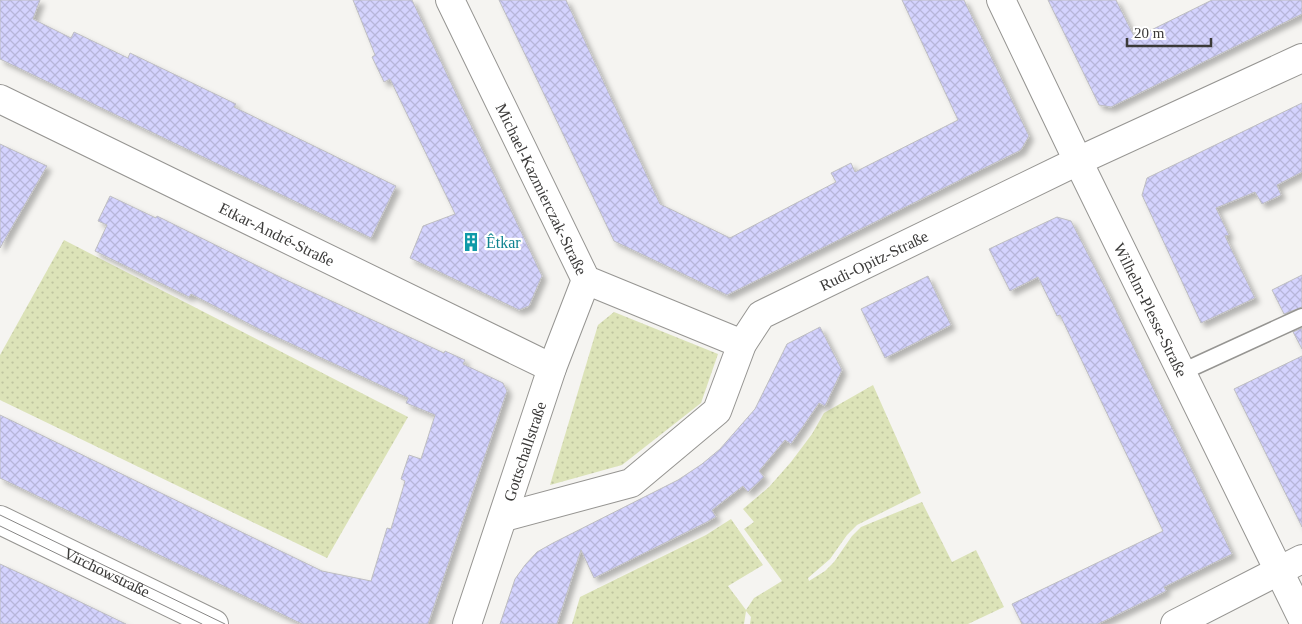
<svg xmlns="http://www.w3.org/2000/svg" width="1302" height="624" viewBox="0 0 1302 624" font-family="'Times New Roman',serif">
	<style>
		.grass { fill: url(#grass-dots) }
		.building { fill: url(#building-cross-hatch); stroke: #bebec1; filter: url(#shadow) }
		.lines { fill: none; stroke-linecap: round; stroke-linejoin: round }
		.lane-casing { stroke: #969592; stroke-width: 19 }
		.street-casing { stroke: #969592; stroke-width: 30 }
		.secondary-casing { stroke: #969592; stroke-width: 30 }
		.lane { stroke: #fff; stroke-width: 16 }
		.street { stroke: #fff; stroke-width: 28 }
		.secondary { stroke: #fff; stroke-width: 28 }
		.tram { stroke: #878685; stroke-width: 1 }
		.labels { text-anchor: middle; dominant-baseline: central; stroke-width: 4.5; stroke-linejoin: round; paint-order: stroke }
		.street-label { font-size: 16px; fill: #3b3a39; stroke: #fff }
		.culture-label { font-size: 16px; fill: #0d838f; stroke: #fff; text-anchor: start }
	</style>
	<defs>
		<pattern id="grass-dots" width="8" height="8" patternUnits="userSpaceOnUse" patternTransform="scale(1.25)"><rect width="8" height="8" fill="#dce3b8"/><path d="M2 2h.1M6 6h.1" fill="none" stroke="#bec49f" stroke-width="1.8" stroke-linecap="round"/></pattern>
		<pattern id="building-cross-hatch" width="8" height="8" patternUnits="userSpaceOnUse" patternTransform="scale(1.25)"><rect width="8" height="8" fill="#d4d3fe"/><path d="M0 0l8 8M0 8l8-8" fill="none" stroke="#b7b6da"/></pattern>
		<filter id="shadow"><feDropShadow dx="4.5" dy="4.5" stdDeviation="2.5" flood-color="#0004"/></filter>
	</defs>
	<rect width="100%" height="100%" fill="#f5f4f1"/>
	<g class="grass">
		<path d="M 64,240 L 408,417 L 327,558 L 0,400 L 0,355 Z"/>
		<path d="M 614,312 L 718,354 L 701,403 L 622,465 L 550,485 L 598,325 Z"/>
		<path d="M 873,385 L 921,493 L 857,525 L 847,535 L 830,559 L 808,578 L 809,581 L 825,571 L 834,562 L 852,536 L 861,527 L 922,502 L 952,562 L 976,550 L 1004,607 L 968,624 L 750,624 L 751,617 L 746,611 L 744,624 L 572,624 L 580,597 L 706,535 L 731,519 L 763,565 L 728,586 L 746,610 L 754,598 L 782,581 L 744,529 L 754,522 L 743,509 L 769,487 L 791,462 L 812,434 L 824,413 Z"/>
	</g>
	<g class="building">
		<path d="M 0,0 L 40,0 L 33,19 L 71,38 L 74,32 L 128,58 L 130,53 L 236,104 L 234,107 L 396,186 L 371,238 L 0,59 Z"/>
		<path d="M 353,0 L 412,0 L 542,276 L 529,306 L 519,310 L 410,258 L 423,226 L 455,214 L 390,79 L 384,82 L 372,57 L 375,55 Z"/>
		<path d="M 499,0 L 566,0 L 660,204 L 730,238 L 836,182 L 831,173 L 851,163 L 855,172 L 958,120 L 902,0 L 964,0 L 1029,136 L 1021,150 L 727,295 L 614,241 Z"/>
		<path d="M 1048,0 L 1116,0 L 1135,38 L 1212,0 L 1302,0 L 1302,14 L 1111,107 L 1099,105 Z"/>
		<path d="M 1302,103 L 1302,172 L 1277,185 L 1281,195 L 1262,204 L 1255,192 L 1216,208 L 1229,235 L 1225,236 L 1255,298 L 1201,323 L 1142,195 L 1147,178 Z"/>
		<path d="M 0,144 L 47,166 L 0,248 Z"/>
		<path d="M 110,196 L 156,218 L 157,216 L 282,278 L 444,353 L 445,351 L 465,360 L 463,364 L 503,383 L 507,391 L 428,624 L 302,624 L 0,478 L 0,415 L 322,571 L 371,581 L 387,528 L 391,529 L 405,481 L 401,479 L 409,455 L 421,459 L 435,415 L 406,403 L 408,398 L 259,329 L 191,294 L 189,297 L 95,251 L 107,225 L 98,221 Z"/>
		<path d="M 1057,217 L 1071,221 L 1108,293 L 1232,554 L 1164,587 L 1166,591 L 1098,624 L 1022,624 L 1012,604 L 1163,531 L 1060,315 L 1057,316 L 1038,277 L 1010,291 L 989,249 Z"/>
		<path d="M 1302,275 L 1302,307 L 1284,314 L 1272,290 Z"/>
		<path d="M 928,276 L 951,325 L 885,358 L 861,309 Z"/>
		<path d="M 820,327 L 842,370 L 825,406 L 819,403 L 791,444 L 785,440 L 759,471 L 764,477 L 748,492 L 743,486 L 712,510 L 716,517 L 705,523 L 594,578 L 581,550 L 557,624 L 500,624 L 515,579 L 525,565 L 537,552 L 553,543 L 678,480 L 702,464 L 720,449 L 755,409 L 787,344 Z"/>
		<path d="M 1302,328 L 1302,349 L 1293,332 Z"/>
		<path d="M 1302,356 L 1302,527 L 1234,389 Z"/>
		<path d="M 0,564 L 39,582 L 126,624 L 0,624 Z"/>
	</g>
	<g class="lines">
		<g class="lane-casing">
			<path id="lane" d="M 1182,372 L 1302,317"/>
		</g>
		<g class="street-casing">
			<g id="street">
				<path id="s1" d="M 450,0 L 586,280 L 742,344"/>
				<path id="s2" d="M 1001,0 L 1078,161 L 1302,618"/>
				<path id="s3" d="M 0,99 L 552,368"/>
				<path id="s4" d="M 504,517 L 631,483 L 717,411 L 742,344 L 761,315 L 1078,161 L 1302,58"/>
				<path id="s5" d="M 467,624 L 552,368 L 586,280"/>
				<path d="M 1175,624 L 1302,559"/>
			</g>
		</g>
		<g class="secondary-casing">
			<g id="secondary">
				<path id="s6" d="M 0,520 L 214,624"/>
			</g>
		</g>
		<use href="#lane" class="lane"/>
		<use href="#street" class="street"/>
		<use href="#secondary" class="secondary"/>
		<g class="tram">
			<path d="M 0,515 L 225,624"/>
			<path d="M 0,526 L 202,624"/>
		</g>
	</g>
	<defs>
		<g id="building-bare" transform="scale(1.5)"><path d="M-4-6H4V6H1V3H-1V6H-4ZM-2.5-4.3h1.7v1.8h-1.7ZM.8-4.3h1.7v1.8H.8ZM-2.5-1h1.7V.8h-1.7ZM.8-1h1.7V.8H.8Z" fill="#0f9aa8" stroke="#fff" stroke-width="2.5" paint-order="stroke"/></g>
	</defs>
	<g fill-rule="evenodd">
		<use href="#building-bare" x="471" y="242"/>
	</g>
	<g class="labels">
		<g class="street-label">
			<text stroke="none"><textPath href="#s1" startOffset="210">Michael-Kazmierczak-Straße</textPath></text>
			<text stroke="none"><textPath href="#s3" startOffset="308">Etkar-André-Straße</textPath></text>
			<text stroke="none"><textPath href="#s4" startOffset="475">Rudi-Opitz-Straße</textPath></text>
			<text stroke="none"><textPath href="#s2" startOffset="344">Wilhelm-Plesse-Straße</textPath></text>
			<text stroke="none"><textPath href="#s5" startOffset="182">Gottschallstraße</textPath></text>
			<text stroke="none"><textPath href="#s6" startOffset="119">Virchowstraße</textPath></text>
		</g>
		<g class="culture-label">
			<text x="486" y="242">Êtkar</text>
		</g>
	</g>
	<path d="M1127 38v8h84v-8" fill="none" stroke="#3b3a39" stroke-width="2.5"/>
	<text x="1134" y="38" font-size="15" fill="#3b3a39" stroke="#ffffff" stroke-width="4" paint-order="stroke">20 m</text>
</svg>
